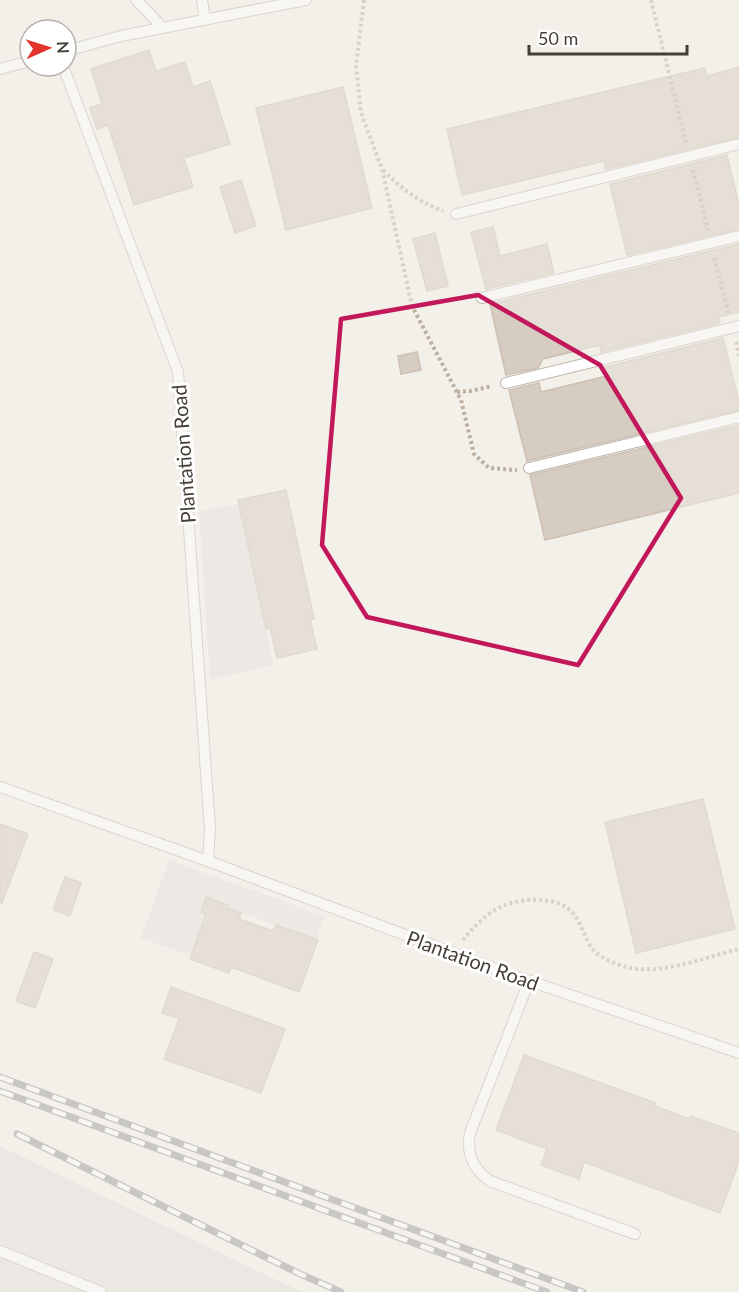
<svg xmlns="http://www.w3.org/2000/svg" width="739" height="1292" viewBox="0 0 739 1292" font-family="Lato,sans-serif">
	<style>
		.industrial { fill: #e2deda }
		.parking { fill: #e4e2e0 }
		.building { fill: #d6ccc2; stroke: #cdc0b3; stroke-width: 1.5 }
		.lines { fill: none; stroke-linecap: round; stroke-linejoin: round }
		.lane-casing { stroke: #bdb5ac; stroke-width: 12 }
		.path { stroke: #bdaf9f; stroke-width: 4; stroke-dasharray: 3 3; stroke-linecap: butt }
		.lane { stroke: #fff; stroke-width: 10 }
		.rail-casing { stroke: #979797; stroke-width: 7 }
		.rail { stroke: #fff; stroke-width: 4.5; stroke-dasharray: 14; stroke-linecap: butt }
		.marked { fill: none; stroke: #c2185b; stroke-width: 4.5; stroke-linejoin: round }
		.labels { text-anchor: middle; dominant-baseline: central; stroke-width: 6; stroke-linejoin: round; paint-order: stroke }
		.street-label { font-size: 20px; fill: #463f38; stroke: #fff }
	</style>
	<rect width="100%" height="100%" fill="#f3efe9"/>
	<path class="industrial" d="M 0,1146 L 270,1277 L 303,1292 L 0,1292 Z"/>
	<g class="parking">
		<path d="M 239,503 L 274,665 L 210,679 L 199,512 Z"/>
		<path d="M 169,860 L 324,916 L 316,939 L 227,908 L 228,905 L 206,897 L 201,912 L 206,914 L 191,956 L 141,938 Z"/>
	</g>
	<g class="building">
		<path d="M 149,50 L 156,71 L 185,62 L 193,87 L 210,81 L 230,144 L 184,158 L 193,187 L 134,205 L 108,125 L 97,129 L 90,108 L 102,104 L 91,69 Z"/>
		<path d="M 739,67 L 739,137 L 606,169 L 604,161 L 462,195 L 447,129 L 705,68 L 707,76 Z"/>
		<path d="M 343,87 L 372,208 L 286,230 L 256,108 Z"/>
		<path d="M 727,155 L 739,205 L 739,229 L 627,255 L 610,184 Z"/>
		<path d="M 241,180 L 256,226 L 235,233 L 220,187 Z"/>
		<path d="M 493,227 L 500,256 L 547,244 L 554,273 L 486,289 L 471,232 Z"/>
		<path d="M 435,233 L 448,286 L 427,291 L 413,239 Z"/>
		<path d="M 739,244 L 739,312 L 718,317 L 720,323 L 601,352 L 600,345 L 584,349 L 543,359 L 538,368 L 506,375 L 490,304 Z"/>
		<path d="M 723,338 L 739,402 L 739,410 L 527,461 L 509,390 L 539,383 L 541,392 L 607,376 L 605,367 Z"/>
		<path d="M 417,352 L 421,370 L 401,374 L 398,356 Z"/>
		<path d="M 739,425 L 739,493 L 545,540 L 530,475 Z"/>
		<path d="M 286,490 L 314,619 L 310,620 L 317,649 L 277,658 L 270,628 L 266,629 L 238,500 Z"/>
		<path d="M 703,799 L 735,929 L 636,953 L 605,822 Z"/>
		<path d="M 0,824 L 28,834 L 2,903 L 0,902 Z"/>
		<path d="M 65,877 L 81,883 L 70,916 L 53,910 Z"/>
		<path d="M 206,897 L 228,905 L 227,908 L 241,913 L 239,919 L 273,931 L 276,925 L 318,940 L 299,992 L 231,967 L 229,973 L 190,959 L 206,914 L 201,912 Z"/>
		<path d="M 34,952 L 53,959 L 35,1008 L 16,1001 Z"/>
		<path d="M 171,987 L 285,1029 L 261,1093 L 164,1059 L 179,1019 L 162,1013 Z"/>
		<path d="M 524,1055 L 656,1103 L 655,1106 L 689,1119 L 690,1116 L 739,1133 L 739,1161 L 720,1213 L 584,1162 L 579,1179 L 541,1165 L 547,1149 L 496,1130 Z"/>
	</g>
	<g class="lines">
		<g class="lane-casing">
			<g id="lane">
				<path d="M 136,0 L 163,28"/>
				<path d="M 202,0 L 205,20"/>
				<path d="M 66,51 L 121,36 L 306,0"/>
				<path d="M 63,66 L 178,372 L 210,829 L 208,861"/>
				<path d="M 0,69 L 30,61"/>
				<path d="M 456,214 L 739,144"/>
				<path d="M 482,298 L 739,236"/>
				<path d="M 506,383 L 739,326"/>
				<path d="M 529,468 L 739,417"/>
				<path d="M 0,787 L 208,861 L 509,974 L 739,1053"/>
				<path d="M 529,981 L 470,1133 C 466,1154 473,1169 490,1181 L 635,1234"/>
				<path d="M 0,1251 L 101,1292"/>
			</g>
		</g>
		<g class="path">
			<path d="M 364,0 L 356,66 L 361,113 L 382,169 L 412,306 L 461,400 L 474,454 L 489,468 L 517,470"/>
			<path d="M 651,0 L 686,143"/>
			<path d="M 383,170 C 402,189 417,201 443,211"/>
			<path d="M 693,170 L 708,230"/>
			<path d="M 714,258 L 729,314"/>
			<path d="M 736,342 L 739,356"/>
			<path d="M 457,392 L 471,391 L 492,386"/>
			<path d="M 463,940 C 473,927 489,911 505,905 C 524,898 555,896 571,911 C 581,921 583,935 591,947 C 598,957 615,964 626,967 C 660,976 706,957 739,949"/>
		</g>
		<use href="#lane" class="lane"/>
		<g class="rail-casing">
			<g id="rail">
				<path d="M 0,1077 L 583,1292"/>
				<path d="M 0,1091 L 547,1292"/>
				<path d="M 17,1134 L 298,1273 L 341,1292"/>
			</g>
		</g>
		<use href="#rail" class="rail"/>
	</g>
	<path d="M0 0H739V1292H0ZM 478,295 L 600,365 L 681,498 L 578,665 L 367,617 L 322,545 L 341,319 Z" fill="#f3efe9" fill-opacity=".55" fill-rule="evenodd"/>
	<path class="marked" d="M 478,295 L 600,365 L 681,498 L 578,665 L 367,617 L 322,545 L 341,319 Z"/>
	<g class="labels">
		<g class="street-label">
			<text transform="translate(183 454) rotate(-94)">Plantation Road</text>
			<text transform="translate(473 960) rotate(20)">Plantation Road</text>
		</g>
	</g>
	<g transform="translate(48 48) rotate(87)"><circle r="28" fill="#ffffff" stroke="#b5b2af" stroke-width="1.5"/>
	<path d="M0-4.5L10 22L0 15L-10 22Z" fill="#e4342e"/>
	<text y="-9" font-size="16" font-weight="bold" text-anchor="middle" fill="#463f38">N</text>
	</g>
	<path d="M529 45v9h158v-9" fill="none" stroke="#463f38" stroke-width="3"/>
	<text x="538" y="45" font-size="18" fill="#463f38" stroke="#ffffff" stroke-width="4.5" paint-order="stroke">50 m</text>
</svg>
